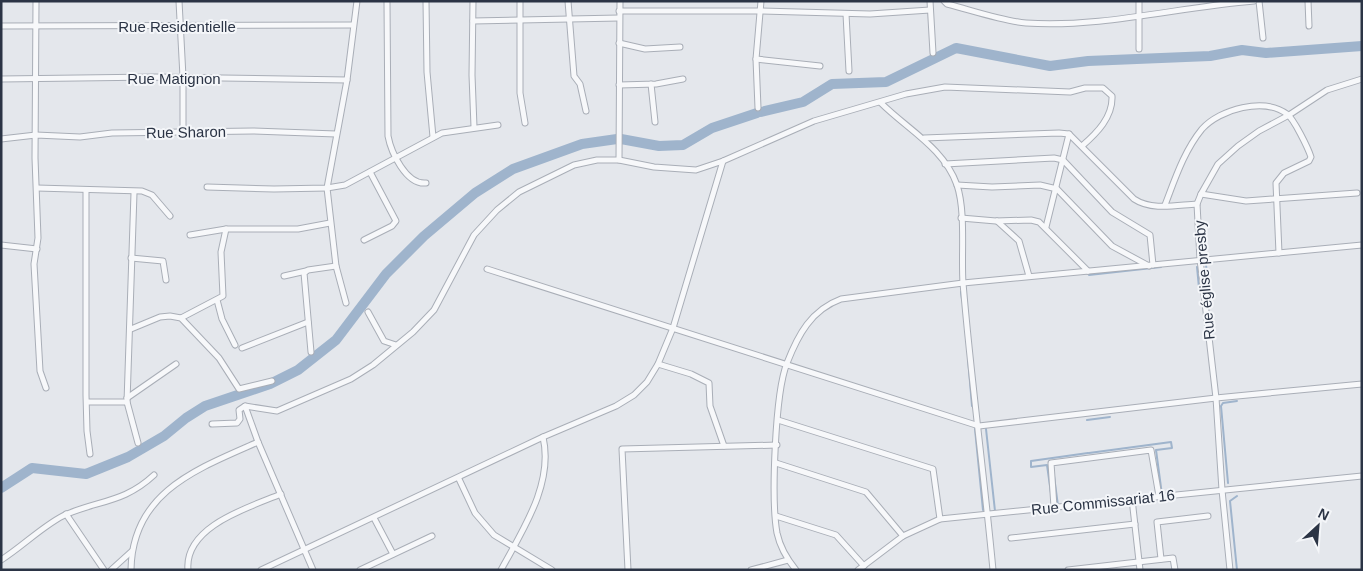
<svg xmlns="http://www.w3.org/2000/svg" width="1363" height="571" viewBox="0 0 1363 571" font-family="Helvetica,sans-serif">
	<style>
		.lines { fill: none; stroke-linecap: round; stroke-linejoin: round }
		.stream { stroke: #9fb4cc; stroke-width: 2 }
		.river { stroke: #9fb4cc; stroke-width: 10 }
		.minor-casing { stroke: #a9aeb7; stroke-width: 7 }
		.minor { stroke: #f7f8fa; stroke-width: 5 }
		.labels { text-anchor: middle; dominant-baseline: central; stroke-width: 4; stroke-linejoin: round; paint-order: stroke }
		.street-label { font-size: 15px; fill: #2b3445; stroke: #f4f6f9 }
	</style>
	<rect width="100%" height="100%" fill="#e4e7ec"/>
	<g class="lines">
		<g class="stream">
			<path d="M 1206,265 L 1209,289"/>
			<path d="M 1197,267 L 1199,288"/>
			<path d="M 1089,275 L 1161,267"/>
			<path d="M 961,292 L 962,299"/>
			<path d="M 968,358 L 972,406"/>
			<path d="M 1087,420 L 1110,417"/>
			<path d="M 975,429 L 983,510"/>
			<path d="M 986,429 L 995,511"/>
			<path d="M 1089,453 L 1171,442 L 1172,448 L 1156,450 L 1162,495"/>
			<path d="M 1054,476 L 1058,506"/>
			<path d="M 1228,483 L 1221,406 L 1223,403 L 1237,401"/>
			<path d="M 1051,493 L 1047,465 L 1031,467 L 1031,461 L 1088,453"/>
			<path d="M 1237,496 L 1230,501 L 1237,570"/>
		</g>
		<g class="river">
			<path d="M 761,112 L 803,102 L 832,84 L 886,82 L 956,48 L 1050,66 L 1088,61 L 1210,56 L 1242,50 L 1266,53 L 1362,46"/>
			<path d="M 621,139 L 659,146 L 683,145 L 712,128 L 757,113"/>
			<path d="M 1,488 L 32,468 L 86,474 L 128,457 L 164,436 L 186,418 L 205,406 L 270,384 L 298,370 L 336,340 L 386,274 L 424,236 L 475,193 L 513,169 L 582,144 L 617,139"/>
		</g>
		<g class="minor-casing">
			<g id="minor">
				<path d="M 36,1 L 35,158 L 38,238 L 34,264 L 40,371 L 46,388"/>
				<path d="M 179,1 L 183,77 L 183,132"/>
				<path d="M 387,1 L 388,136 C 391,152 406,185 426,183"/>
				<path d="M 426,1 L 427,72 L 433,137"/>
				<path d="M 473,1 L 472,75 L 474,127"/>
				<path d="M 520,1 L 520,93 L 525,123"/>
				<path d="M 568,1 L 574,76 L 580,84 L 586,111"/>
				<path d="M 930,1 L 933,53"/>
				<path d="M 944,1 L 947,4 C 971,10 1003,21 1026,23 C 1103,28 1178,7 1254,1"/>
				<path d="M 1139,1 L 1139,49"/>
				<path d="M 1259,1 L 1263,38"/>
				<path d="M 1308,1 L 1309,26"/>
				<path d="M 619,11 L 761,11 L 870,14 L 930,10"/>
				<path d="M 846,14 L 849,71"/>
				<path d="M 473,21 L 619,18"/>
				<path d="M 1,26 L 353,25"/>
				<path d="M 619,43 L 645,49 L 680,47"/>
				<path d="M 756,59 L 820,66"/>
				<path d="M 1,79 L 155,77 L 347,80"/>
				<path d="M 651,84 L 655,122"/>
				<path d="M 619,85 L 656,84 L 683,79"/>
				<path d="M 881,103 C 907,129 944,148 957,185 C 966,212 961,255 963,283 C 971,379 984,474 993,570"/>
				<path d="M 758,108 L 756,59 L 761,1"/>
				<path d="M 924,138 L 1059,133 L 1069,134 L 1134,199 C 1152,211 1177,205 1197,204"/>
				<path d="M 1,139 L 36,135 L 80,137 L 112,133 L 253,131 L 336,134"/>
				<path d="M 619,160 L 620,1"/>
				<path d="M 945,164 L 1054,158 L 1063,160 L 1112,212 L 1150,235 L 1153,265"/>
				<path d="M 957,185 L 992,187 L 1040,185 L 1057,189 L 1112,246 L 1149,266"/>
				<path d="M 207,187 L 274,189 L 327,188 L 345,185 L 442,133 L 498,125"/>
				<path d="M 37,188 L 142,191 L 152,195 L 170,216"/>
				<path d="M 86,190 L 86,395 L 87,431 L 90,454"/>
				<path d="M 134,193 L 127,402 L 138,443"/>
				<path d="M 1201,194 L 1246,201 L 1357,193"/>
				<path d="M 1165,205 C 1175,179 1184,151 1202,129 C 1220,109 1264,97 1287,114 C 1294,119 1308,148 1311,157 L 1309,161 L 1284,173 L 1276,183 L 1279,253"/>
				<path d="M 961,218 L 996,221 L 1031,220 L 1039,222 L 1088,271"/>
				<path d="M 997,221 L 1019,241 L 1029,276"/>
				<path d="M 1046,227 L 1069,134"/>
				<path d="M 190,235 L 226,229"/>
				<path d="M 364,240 L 392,226 L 396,221 L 370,172"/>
				<path d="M 1,245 L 37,249"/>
				<path d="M 131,258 L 163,261 L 166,280"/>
				<path d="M 487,269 L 979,426 L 1216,398 L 1362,384"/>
				<path d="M 284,276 L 306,271"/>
				<path d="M 217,300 L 222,319 L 235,345"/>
				<path d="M 346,303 L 336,266 L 327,188 L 347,80 L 357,1"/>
				<path d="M 368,312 L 384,341 L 396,345"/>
				<path d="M 181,318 L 223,296 L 221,252 L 226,229 L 298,229 L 330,223"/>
				<path d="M 131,329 L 160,317 L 170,316 L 181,318 L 219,358 L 239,389 L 272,381"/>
				<path d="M 242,348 L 308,322"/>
				<path d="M 311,352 L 304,273 L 308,270 L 336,266"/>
				<path d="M 658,364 L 691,374 L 709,383 L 710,406 L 724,446"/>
				<path d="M 127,398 L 176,364"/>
				<path d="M 87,402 L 127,402"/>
				<path d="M 245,406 L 258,442 L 313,570"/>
				<path d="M 778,420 L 933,469 L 940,519"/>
				<path d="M 212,424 L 237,423 L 240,419 L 239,410 L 245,406 L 277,411 L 351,379 L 373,365 L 413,332 L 434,310 L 474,235 L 497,210 L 519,192 L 574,165 L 597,160 L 619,160 L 654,167 L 696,170 L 723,161 L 814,121 L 906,94 L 945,87 L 1070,92 L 1085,88 L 1103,88 L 1112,96 C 1113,117 1097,133 1082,146"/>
				<path d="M 776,463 L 866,492 L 903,536"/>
				<path d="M 459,479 L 475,513 L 494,535 L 552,570"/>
				<path d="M 1132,499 L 1140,570"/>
				<path d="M 1054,507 L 1051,463 L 1151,450 L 1159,496"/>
				<path d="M 66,514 L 104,570"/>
				<path d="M 776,516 L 836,535 L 864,566"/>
				<path d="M 374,518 L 393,554"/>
				<path d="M 1011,538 L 1135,524"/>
				<path d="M 1161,559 L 1157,522 L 1208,516"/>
				<path d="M 1,560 C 22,547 47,522 67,514 C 101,500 125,502 154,475"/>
				<path d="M 111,570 L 132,551"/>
				<path d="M 131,570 C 132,492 197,469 258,442"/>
				<path d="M 188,570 C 184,526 250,507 281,494"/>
				<path d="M 261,570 L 543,437 L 616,406 L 634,395 L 647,382 L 658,364 L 673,328 L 723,161"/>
				<path d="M 360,570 L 432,536"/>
				<path d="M 501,570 C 522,531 554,484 543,437"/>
				<path d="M 628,570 L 622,449 L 777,445"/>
				<path d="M 751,570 L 788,560"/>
				<path d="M 796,570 C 787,559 780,547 777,533 C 771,500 775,393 787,363 C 798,335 811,310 841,299 L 963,283 L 1362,245"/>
				<path d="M 858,570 L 903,536 L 940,519 L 1362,476"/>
				<path d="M 1068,570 L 1173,558 L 1175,570"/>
				<path d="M 1230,570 L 1222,490 L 1216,398 L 1200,259 L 1197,204 L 1201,194 L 1218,164 L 1238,146 L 1259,131 L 1289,115 L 1327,90 L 1362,79"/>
			</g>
		</g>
		<use href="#minor" class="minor"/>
	</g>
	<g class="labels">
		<g class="street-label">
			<text x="177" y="26">Rue Residentielle</text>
			<text x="174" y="78">Rue Matignon</text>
			<text transform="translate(186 132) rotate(-1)">Rue Sharon</text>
			<text transform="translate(1204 280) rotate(-95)">Rue église presby</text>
			<text transform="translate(1103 502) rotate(-6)">Rue Commissariat 16</text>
		</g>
	</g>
	<rect width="1363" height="571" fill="none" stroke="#2b3445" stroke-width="5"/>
	<g transform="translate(1318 526) rotate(26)" stroke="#f4f6f9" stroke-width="4" paint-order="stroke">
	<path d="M0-4L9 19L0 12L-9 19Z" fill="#2b3445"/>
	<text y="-8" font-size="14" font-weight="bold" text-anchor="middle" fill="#2b3445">N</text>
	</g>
</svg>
